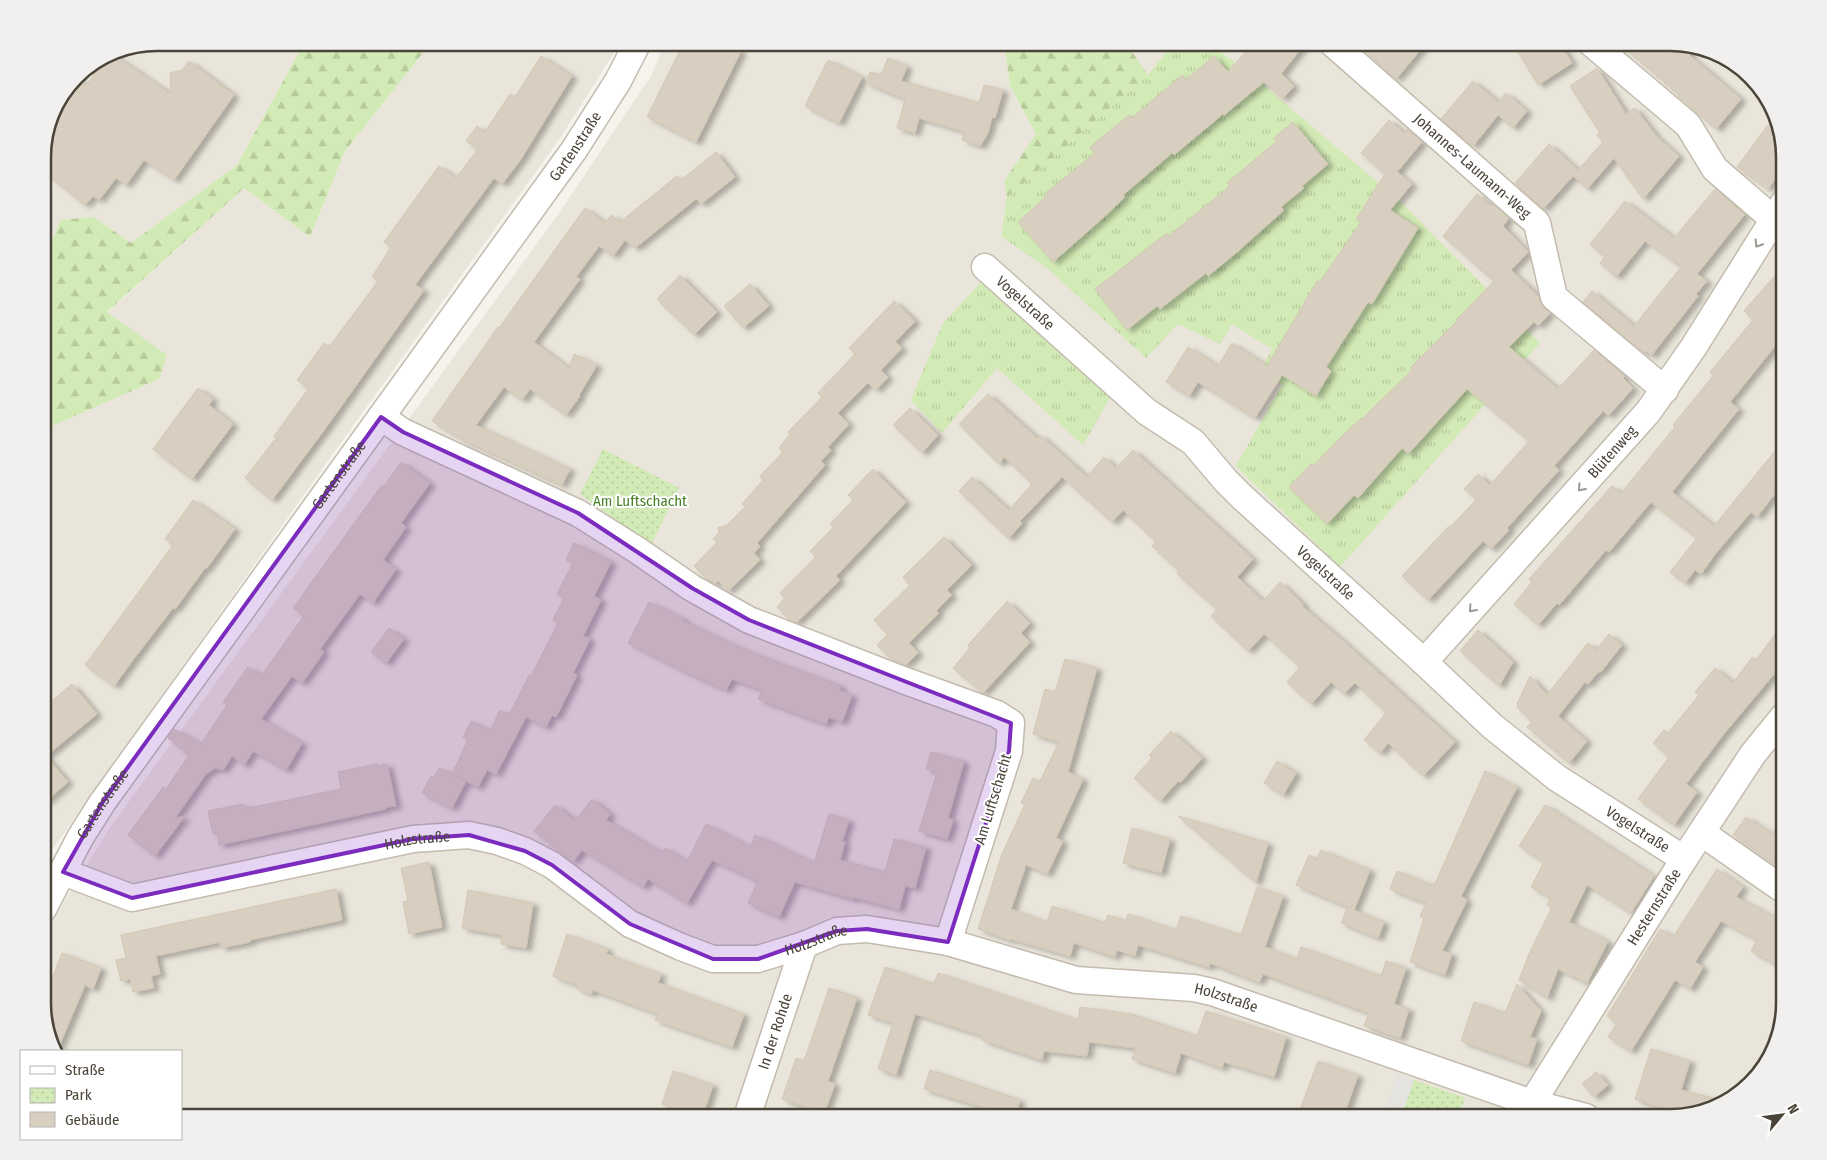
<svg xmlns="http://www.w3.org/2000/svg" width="1827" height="1160" viewBox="0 0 1827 1160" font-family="'Fira Sans Condensed',sans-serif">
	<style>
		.residential { fill: #eae5da }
		.grass { fill: url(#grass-tufts) }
		.forest { fill: url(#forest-firs) }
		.park { fill: url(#park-dots) }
		.parking { fill: #e5e3e0 }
		.building { fill: #d8cfc1; stroke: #d3c7b4; filter: url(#shadow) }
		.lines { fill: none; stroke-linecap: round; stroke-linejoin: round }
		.minor-casing { stroke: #c2bbae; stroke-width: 29 }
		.minor { stroke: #fff; stroke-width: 26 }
		.oneway { stroke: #9c9892 }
		.marked { fill: #7b2cbf; fill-opacity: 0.2; stroke: #7b2cbf; stroke-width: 4; stroke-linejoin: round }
		.labels { text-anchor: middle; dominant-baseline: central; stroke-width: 4; stroke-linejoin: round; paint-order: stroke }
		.street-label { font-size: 15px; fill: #4b4439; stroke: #fff }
		.park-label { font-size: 15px; fill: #4a7f2a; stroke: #fff }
		.rim { fill: none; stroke: #4b4439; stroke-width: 2.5 }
	</style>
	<defs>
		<pattern id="grass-tufts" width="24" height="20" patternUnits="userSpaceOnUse" patternTransform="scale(1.25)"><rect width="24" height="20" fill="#d2eab5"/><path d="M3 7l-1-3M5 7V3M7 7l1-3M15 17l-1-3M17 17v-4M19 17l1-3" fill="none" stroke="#b6ca9c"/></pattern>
		<pattern id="forest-firs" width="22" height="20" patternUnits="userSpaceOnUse" patternTransform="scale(1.25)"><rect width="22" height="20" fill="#d2eab5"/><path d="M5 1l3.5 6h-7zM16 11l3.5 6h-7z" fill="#b6ca9c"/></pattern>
		<pattern id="park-dots" width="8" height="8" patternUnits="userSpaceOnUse" patternTransform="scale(1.25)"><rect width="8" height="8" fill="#d2eab5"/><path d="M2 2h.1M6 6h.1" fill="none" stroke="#b6ca9c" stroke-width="1.8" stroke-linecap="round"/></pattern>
		<filter id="shadow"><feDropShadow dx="5.5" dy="3" stdDeviation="2.5" flood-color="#0004"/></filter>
	</defs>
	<rect width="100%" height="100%" fill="#f6f3ec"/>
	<g class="residential">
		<path d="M 157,43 L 304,43 L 237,165 L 131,243 L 94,217 L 61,220 L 43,267 L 43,150 L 54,107 L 76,76 L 113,51 Z"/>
		<path d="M 431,43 L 620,43 L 561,137 L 335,451 L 43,863 L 43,430 L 159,379 L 107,313 L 244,188 L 310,237 L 345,151 Z"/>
		<path d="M 665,43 L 1004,43 L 1010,86 L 1036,134 L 1004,181 L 1007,197 L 1148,75 L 1126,43 L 1670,43 L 1733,62 L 1769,100 L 1784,157 L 1784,1003 L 1765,1066 L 1727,1102 L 1670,1117 L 181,1117 L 181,1051 L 55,1051 L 43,1010 L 43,939 L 47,929 L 111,826 L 557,216 L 651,76 Z"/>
	</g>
	<g class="grass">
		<path d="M 1174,43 L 1208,43 L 1252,75 L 1404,205 L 1540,343 L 1340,567 L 1236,466 L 1282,385 L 1261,370 L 1272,349 L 1232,324 L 1220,344 L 1178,324 L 1146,358 L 1049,270 L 1001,236 L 1007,197 L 1148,75 Z"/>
		<path d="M 987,276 L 1111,396 L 1083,445 L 997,368 L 942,433 L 911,400 L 943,323 Z"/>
	</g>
	<g class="forest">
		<path d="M 304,43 L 431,43 L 345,151 L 310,237 L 244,188 L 107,312 L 167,355 L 159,379 L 43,430 L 43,267 L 60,220 L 94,217 L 131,243 L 237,165 Z"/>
		<path d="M 1004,43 L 1126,43 L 1148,75 L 1007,197 L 1004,181 L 1036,134 L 1010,86 Z"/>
	</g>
	<g class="park">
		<path d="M 603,449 L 679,488 L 651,545 L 580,494 Z"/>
		<path d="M 1414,1080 L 1465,1098 L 1459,1117 L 1401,1117 Z"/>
	</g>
	<path class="parking" d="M 1397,1075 L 1414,1080 L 1401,1117 L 1382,1117 Z"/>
	<g class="building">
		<path d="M 684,42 L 725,42 L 741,51 L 696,142 L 647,117 Z"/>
		<path d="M 1254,42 L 1306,42 L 1281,74 L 1294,86 L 1282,99 L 1264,82 L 1224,115 L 1223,114 L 1174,155 L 1172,153 L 1123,195 L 1125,197 L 1104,217 L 1053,262 L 1018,222 L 1048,195 L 1046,193 L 1095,153 L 1090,147 L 1129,115 L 1132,118 L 1182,75 L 1186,80 L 1214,56 L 1228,72 Z"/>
		<path d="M 1374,42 L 1427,42 L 1396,79 L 1366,52 Z"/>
		<path d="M 1512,42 L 1559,42 L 1572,63 L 1538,85 Z"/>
		<path d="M 1618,42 L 1670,42 L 1692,49 L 1688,54 L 1741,99 L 1716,129 L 1678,96 L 1679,95 Z"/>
		<path d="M 111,53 L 171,94 L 170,73 L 182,70 L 189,61 L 234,95 L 174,180 L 144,160 L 126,185 L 116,178 L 99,200 L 93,196 L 85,205 L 43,171 L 43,150 L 54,107 L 76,77 L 87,85 L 107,55 Z"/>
		<path d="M 541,56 L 572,76 L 521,159 L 502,184 L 494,178 L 415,285 L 424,290 L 325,429 L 272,500 L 245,478 L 276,438 L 274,436 L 309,388 L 297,380 L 324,343 L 329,347 L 378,281 L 372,277 L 391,247 L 384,242 L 439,166 L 456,178 L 478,149 L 466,141 L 477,126 L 485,132 L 510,94 L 515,97 Z"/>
		<path d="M 888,58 L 907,66 L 901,81 L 979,103 L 984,85 L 1003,90 L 995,118 L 992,117 L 988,133 L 980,146 L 962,140 L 965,132 L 919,118 L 915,133 L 897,128 L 905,99 L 866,83 L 870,72 L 881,75 Z"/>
		<path d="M 828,60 L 862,77 L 839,123 L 805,106 Z"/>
		<path d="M 1597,68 L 1626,114 L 1635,108 L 1657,137 L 1679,156 L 1643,199 L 1614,158 L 1587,189 L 1573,176 L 1543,209 L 1515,183 L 1549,144 L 1578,170 L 1603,142 L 1597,135 L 1600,133 L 1570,86 Z"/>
		<path d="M 1473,81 L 1498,102 L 1506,93 L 1527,111 L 1513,128 L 1498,115 L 1473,146 L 1441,119 Z"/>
		<path d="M 1389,120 L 1404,133 L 1407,129 L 1422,142 L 1397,172 L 1412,184 L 1390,210 L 1418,228 L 1372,304 L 1368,302 L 1326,367 L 1331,371 L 1316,396 L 1282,375 L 1255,418 L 1198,382 L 1189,396 L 1166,382 L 1188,347 L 1218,366 L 1232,343 L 1267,366 L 1317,281 L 1320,282 L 1361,222 L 1356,219 L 1385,174 L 1361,153 Z"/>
		<path d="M 1293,122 L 1328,164 L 1302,186 L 1304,188 L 1281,207 L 1284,210 L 1236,253 L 1208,276 L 1206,273 L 1160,309 L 1157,306 L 1127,330 L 1095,289 L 1167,233 L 1169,236 L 1230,186 L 1227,183 L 1277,141 L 1274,138 Z"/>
		<path d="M 1768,125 L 1778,132 L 1784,157 L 1784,166 L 1768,189 L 1737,167 Z"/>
		<path d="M 716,152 L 735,177 L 701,204 L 696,199 L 635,248 L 625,240 L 613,256 L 599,246 L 576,277 L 580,279 L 534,342 L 569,368 L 574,354 L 597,365 L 579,395 L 580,396 L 566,415 L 530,389 L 522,400 L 504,387 L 476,425 L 570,469 L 562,485 L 465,441 L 432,421 L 498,327 L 499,328 L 585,208 L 605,223 L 611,215 L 620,222 L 677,176 L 681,180 Z"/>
		<path d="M 1715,189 L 1745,214 L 1697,274 L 1707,281 L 1696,294 L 1698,296 L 1651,356 L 1646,351 L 1644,353 L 1583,302 L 1592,291 L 1634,326 L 1681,267 L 1645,241 L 1616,277 L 1600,263 L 1605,257 L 1590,244 L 1625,201 L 1674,238 Z"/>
		<path d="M 1477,194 L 1491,206 L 1493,204 L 1509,218 L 1503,226 L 1528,252 L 1511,270 L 1539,297 L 1544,308 L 1550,313 L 1538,326 L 1534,322 L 1509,347 L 1558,389 L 1594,350 L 1624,376 L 1623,378 L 1633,388 L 1608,416 L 1603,411 L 1554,466 L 1559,470 L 1507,528 L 1509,530 L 1491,549 L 1483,541 L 1428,600 L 1402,576 L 1449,526 L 1450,527 L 1477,499 L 1464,489 L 1478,474 L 1490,485 L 1529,441 L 1467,389 L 1408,454 L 1402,448 L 1358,498 L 1354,495 L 1327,524 L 1289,487 L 1311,464 L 1313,466 L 1339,439 L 1361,418 L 1362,419 L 1412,370 L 1410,368 L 1457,321 L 1456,320 L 1494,281 L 1443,236 Z"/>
		<path d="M 1784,265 L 1784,335 L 1730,402 L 1739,409 L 1672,492 L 1714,526 L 1784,440 L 1784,482 L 1757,517 L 1751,512 L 1716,553 L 1701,574 L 1695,570 L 1685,583 L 1670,572 L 1697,538 L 1651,502 L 1609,552 L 1606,550 L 1559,605 L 1557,603 L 1538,625 L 1514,604 L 1532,582 L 1529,579 L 1612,486 L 1621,493 L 1675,427 L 1673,425 L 1713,376 L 1710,372 L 1753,320 L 1744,311 Z"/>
		<path d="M 680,275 L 717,312 L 694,335 L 657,299 Z"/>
		<path d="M 750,284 L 769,306 L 743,328 L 724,306 Z"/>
		<path d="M 894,301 L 915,321 L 895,342 L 902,348 L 881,370 L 888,377 L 876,390 L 868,383 L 838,413 L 849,424 L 828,447 L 831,450 L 821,461 L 825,465 L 757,543 L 760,546 L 754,553 L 760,560 L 728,591 L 718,581 L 715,584 L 708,580 L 694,566 L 717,542 L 713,539 L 719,533 L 718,528 L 727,525 L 745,507 L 742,504 L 763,480 L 760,476 L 783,452 L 779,448 L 790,434 L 788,432 L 822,397 L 818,393 L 855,354 L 849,348 Z"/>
		<path d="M 198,388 L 213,399 L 209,405 L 233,424 L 192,479 L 153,449 Z"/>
		<path d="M 988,394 L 1037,438 L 1040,435 L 1087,477 L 1104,457 L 1116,468 L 1133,450 L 1253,559 L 1237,577 L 1263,601 L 1280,582 L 1304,605 L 1302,606 L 1341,639 L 1455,742 L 1423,776 L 1388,743 L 1380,753 L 1364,740 L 1386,713 L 1355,683 L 1344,694 L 1331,682 L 1311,704 L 1287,682 L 1300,667 L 1264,634 L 1248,651 L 1211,616 L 1217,609 L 1177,574 L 1179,571 L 1152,546 L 1156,542 L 1123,510 L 1112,522 L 1062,477 L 1020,521 L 1022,523 L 1009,538 L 1006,536 L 959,491 L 972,477 L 1009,510 L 1032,484 L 1004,457 L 999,464 L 959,424 Z"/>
		<path d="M 910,408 L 938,435 L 922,453 L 893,425 Z"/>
		<path d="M 401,462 L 430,483 L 401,523 L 406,527 L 383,560 L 396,569 L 373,603 L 360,594 L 320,649 L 324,652 L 302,683 L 292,676 L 261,719 L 302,743 L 286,770 L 253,751 L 244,765 L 232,756 L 223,770 L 215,768 L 206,774 L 175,818 L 185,816 L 155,856 L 128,835 L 163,787 L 166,789 L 189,755 L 168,738 L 174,729 L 201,744 L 227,705 L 223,702 L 248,667 L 261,676 L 304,616 L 293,608 L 382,485 L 384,486 Z"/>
		<path d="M 873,469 L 906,502 L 836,576 L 840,580 L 797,622 L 790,620 L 777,607 L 785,598 L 780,593 L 816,557 L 810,551 L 834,527 L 830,524 L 853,500 L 848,495 Z"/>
		<path d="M 193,500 L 235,529 L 207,568 L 205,568 L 175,609 L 173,608 L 136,656 L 114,686 L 85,665 L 173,545 L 165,539 Z"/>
		<path d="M 944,537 L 972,565 L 947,590 L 952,595 L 936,611 L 939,613 L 909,643 L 918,653 L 906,665 L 891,659 L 877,645 L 888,634 L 874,620 L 910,585 L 903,577 Z"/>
		<path d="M 574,543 L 611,562 L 594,596 L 601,600 L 583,636 L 590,639 L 573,673 L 577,675 L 556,717 L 552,715 L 546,727 L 526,717 L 496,774 L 487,770 L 478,787 L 452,774 L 468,740 L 463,737 L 471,721 L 490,731 L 500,710 L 509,715 L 529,675 L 531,676 L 558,623 L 553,620 L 564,598 L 557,594 L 573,563 L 566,560 Z"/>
		<path d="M 1007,601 L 1030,623 L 1021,633 L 1030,642 L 983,693 L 953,668 L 970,648 L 968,645 Z"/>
		<path d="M 649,602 L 684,619 L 683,621 L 745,650 L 841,686 L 839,690 L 852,695 L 842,722 L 829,717 L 826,724 L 758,699 L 762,690 L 732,679 L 726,690 L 686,672 L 628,643 Z"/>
		<path d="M 1784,622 L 1784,681 L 1774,674 L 1723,735 L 1686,784 L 1697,792 L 1674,825 L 1638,799 L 1669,757 L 1653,743 L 1664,730 L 1668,733 L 1699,695 L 1695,692 L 1715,668 L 1733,683 L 1752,657 L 1756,660 Z"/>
		<path d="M 389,628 L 404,639 L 386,663 L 371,652 Z"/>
		<path d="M 1478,630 L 1513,662 L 1499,686 L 1460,651 Z"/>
		<path d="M 1609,634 L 1622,645 L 1600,673 L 1599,671 L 1588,684 L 1585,682 L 1558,716 L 1587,741 L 1569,763 L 1527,727 L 1532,722 L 1517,707 L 1518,705 L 1517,704 L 1530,676 L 1547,695 L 1588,643 L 1596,650 Z"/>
		<path d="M 1065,659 L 1097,668 L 1068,772 L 1083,779 L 1056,838 L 1063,841 L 1047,874 L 1026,865 L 1011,909 L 1047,922 L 1052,906 L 1105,923 L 1108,915 L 1126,921 L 1128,914 L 1176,930 L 1181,916 L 1241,935 L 1257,887 L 1283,896 L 1265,947 L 1297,959 L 1301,947 L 1381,976 L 1386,961 L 1406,968 L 1394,1004 L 1409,1009 L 1400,1038 L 1364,1026 L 1369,1013 L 1263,974 L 1259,982 L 1210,963 L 1209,967 L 1138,945 L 1135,956 L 1117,950 L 1115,957 L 1074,943 L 1070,956 L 1011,939 L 1010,940 L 978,929 L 1002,854 L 1025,804 L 1021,803 L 1033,778 L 1040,781 L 1059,742 L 1033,734 L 1045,689 L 1055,692 Z"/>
		<path d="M 72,684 L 97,714 L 46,756 L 68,782 L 43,804 L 43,708 Z"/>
		<path d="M 1171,731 L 1202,758 L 1180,783 L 1178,781 L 1160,801 L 1134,778 L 1152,758 L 1149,755 Z"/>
		<path d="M 931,752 L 964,761 L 948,818 L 953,820 L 947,839 L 919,831 L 937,772 L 926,769 Z"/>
		<path d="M 1277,761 L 1296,773 L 1283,795 L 1264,783 Z"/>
		<path d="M 377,764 L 378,766 L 387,764 L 396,806 L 386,807 L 386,809 L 219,845 L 217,833 L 213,834 L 208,811 L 243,804 L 244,809 L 341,789 L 338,772 Z"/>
		<path d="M 439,768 L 466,781 L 452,808 L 422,793 L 431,776 L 434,778 Z"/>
		<path d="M 1485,771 L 1517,787 L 1461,896 L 1467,900 L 1442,951 L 1452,954 L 1445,975 L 1410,962 L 1424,918 L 1420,916 L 1426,903 L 1390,889 L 1397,871 L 1434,886 Z"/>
		<path d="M 592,799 L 610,814 L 606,820 L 662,853 L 665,848 L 687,862 L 706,824 L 750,847 L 755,835 L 814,863 L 829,814 L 849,820 L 842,842 L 845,842 L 840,860 L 885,872 L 894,839 L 926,847 L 915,888 L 905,886 L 899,909 L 853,897 L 853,899 L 795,882 L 779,917 L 748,903 L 758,881 L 712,860 L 687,903 L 648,879 L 643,887 L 582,850 L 573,862 L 534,831 L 555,805 L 575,821 Z"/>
		<path d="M 1545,805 L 1654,876 L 1631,913 L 1587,885 L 1569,922 L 1608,941 L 1587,983 L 1558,969 L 1547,998 L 1519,980 L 1529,954 L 1552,907 L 1547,905 L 1551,897 L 1531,887 L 1544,862 L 1519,846 Z"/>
		<path d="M 1178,816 L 1268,843 L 1256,883 Z"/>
		<path d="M 1784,816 L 1784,860 L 1778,857 L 1774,863 L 1733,835 L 1746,817 L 1772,834 Z"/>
		<path d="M 1132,828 L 1170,839 L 1161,873 L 1123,863 Z"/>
		<path d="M 1321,850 L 1370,870 L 1354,910 L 1384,922 L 1378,938 L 1341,923 L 1348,907 L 1296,885 L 1309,855 L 1317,859 Z"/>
		<path d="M 429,862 L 442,927 L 409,934 L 403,902 L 408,901 L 401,868 Z"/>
		<path d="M 1717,869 L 1743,887 L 1736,897 L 1784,922 L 1784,968 L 1751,951 L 1757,940 L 1721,921 L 1695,962 L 1703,967 L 1690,989 L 1675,980 L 1631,1051 L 1608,1037 L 1617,1023 L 1607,1016 L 1660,929 L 1673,937 Z"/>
		<path d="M 336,889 L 342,920 L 250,940 L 250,942 L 221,948 L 220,942 L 156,956 L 160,974 L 151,976 L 154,988 L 133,992 L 130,979 L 121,981 L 116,960 L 126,958 L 121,935 Z"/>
		<path d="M 468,890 L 533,903 L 526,948 L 501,944 L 502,935 L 462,928 Z"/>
		<path d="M 567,934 L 608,949 L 606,954 L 661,974 L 658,983 L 744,1014 L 732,1047 L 655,1020 L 658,1014 L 593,990 L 591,994 L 576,988 L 577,985 L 553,976 Z"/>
		<path d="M 62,953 L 101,968 L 93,989 L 85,985 L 57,1051 L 55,1051 L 43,1010 L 43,1003 Z"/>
		<path d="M 885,967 L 934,984 L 938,973 L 1078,1020 L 1080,1007 L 1131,1014 L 1197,1036 L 1206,1011 L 1286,1037 L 1274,1077 L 1224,1062 L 1222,1068 L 1181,1053 L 1175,1073 L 1132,1059 L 1136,1048 L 1089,1042 L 1087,1056 L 1044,1051 L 1042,1060 L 982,1040 L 983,1036 L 915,1014 L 896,1075 L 878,1069 L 893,1023 L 868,1015 Z"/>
		<path d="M 1517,984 L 1541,1011 L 1530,1037 L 1537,1039 L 1528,1065 L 1461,1041 L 1474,1002 L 1505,1013 Z"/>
		<path d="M 829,988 L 857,998 L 828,1081 L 835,1084 L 824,1113 L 782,1099 L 796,1058 L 804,1061 Z"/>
		<path d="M 1651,1049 L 1690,1061 L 1681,1090 L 1728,1102 L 1681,1114 L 1635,1099 Z"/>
		<path d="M 1318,1061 L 1358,1075 L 1343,1118 L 1314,1118 L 1299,1112 Z"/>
		<path d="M 930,1070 L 1020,1100 L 1015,1117 L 924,1089 Z"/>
		<path d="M 673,1071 L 713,1085 L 702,1118 L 694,1118 L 662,1104 Z"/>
		<path d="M 1596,1072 L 1608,1085 L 1594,1097 L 1582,1084 Z"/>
	</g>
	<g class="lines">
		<g class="minor-casing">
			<g id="minor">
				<path id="s1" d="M 1331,42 L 1537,223 L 1554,297 L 1665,390"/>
				<path d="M 1590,42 L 1688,125 L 1715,169 L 1773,219"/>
				<path id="s2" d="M 985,267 L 1147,412 L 1193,442 L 1226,481 L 1242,497 L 1424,662 L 1492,726 L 1557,778 L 1684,859"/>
				<path d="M 381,417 L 403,432 L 578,513 L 637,550 L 692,588 L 749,620 L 903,680 L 997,714 L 1011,723 L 1009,751 L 948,942"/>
				<path id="s3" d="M 1424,662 L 1648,412 L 1693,348 L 1784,203"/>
				<path d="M 1702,833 L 1784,890"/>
				<path id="s4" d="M 63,872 L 132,898 L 413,839 L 469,835 L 497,841 L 525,851 L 552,865 L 630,924 L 681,947 L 713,959 L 758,959 L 804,945 L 837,931 L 867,929 L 948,942 L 1076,980 L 1194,988 L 1212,992 L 1532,1103 L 1586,1117"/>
				<path id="s5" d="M 43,909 L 80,838 L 102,803 L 574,150 L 618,81 L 638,42"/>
				<path id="s6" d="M 1532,1103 L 1684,859 L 1753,754 L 1784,716"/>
				<path id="s7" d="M 747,1117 L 804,945"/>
			</g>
		</g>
		<use href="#minor" class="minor"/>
	</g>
	<defs><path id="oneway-chevron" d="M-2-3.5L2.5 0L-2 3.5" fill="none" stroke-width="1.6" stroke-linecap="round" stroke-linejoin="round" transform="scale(1.25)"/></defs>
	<g class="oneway">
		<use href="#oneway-chevron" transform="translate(1758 244) rotate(122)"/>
		<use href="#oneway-chevron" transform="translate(1581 488) rotate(132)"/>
		<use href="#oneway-chevron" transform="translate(1472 609) rotate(132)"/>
	</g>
	<path class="marked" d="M 381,417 L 403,432 L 578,513 L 692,588 L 749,620 L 1011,723 L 1009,751 L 948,942 L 867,929 L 837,931 L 758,959 L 713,959 L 630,924 L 552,865 L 525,851 L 469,835 L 413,839 L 132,898 L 63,872 L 102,803 Z"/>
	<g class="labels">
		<g class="street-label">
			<text stroke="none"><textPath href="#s5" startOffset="931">Gartenstraße</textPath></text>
			<text stroke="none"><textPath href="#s1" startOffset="188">Johannes-Laumann-Weg</textPath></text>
			<text stroke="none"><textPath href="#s2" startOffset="54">Vogelstraße</textPath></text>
			<text stroke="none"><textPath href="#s3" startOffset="282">Blütenweg</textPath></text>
			<text stroke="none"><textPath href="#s5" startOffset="526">Gartenstraße</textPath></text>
			<text stroke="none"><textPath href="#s2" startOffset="459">Vogelstraße</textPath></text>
			<text transform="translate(993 799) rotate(-73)">Am Luftschacht</text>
			<text stroke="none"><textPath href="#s5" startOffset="121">Gartenstraße</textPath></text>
			<text stroke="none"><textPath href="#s2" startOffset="864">Vogelstraße</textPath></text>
			<text stroke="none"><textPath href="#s4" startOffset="365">Holzstraße</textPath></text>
			<text stroke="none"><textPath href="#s6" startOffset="231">Hesternstraße</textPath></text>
			<text stroke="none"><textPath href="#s4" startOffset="800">Holzstraße</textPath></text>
			<text stroke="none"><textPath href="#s4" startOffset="1220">Holzstraße</textPath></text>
			<text stroke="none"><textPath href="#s7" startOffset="90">In der Rohde</textPath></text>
		</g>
		<g class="park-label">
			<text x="640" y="501">Am Luftschacht</text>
		</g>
	</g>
	<path d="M0 0H1827V1160H0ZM157 51H1670A106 106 0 0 1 1776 157V1003A106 106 0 0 1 1670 1109H157A106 106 0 0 1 51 1003V157A106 106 0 0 1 157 51Z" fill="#f1f0ef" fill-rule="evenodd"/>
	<path class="rim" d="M157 51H1670A106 106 0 0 1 1776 157V1003A106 106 0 0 1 1670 1109H157A106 106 0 0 1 51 1003V157A106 106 0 0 1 157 51Z"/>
	<rect x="20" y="1050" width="162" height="90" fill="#ffffff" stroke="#b7b4b0"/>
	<rect x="30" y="1066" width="25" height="8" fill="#ffffff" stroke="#b7b4b0"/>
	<text x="65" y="1075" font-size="15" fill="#4b4439">Straße</text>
	<rect x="30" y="1088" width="25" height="15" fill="url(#park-dots)" stroke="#b7b4b0"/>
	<text x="65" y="1100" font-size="15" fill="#4b4439">Park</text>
	<rect x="30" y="1112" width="25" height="15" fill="#d8cfc1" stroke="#b7b4b0"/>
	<text x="65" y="1125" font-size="15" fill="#4b4439">Gebäude</text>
	<g transform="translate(1782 1115) rotate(61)" stroke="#ffffff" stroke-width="4" paint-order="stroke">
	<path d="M0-4L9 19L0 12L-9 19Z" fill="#4b4439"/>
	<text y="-8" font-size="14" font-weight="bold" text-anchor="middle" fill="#4b4439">N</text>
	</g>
</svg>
